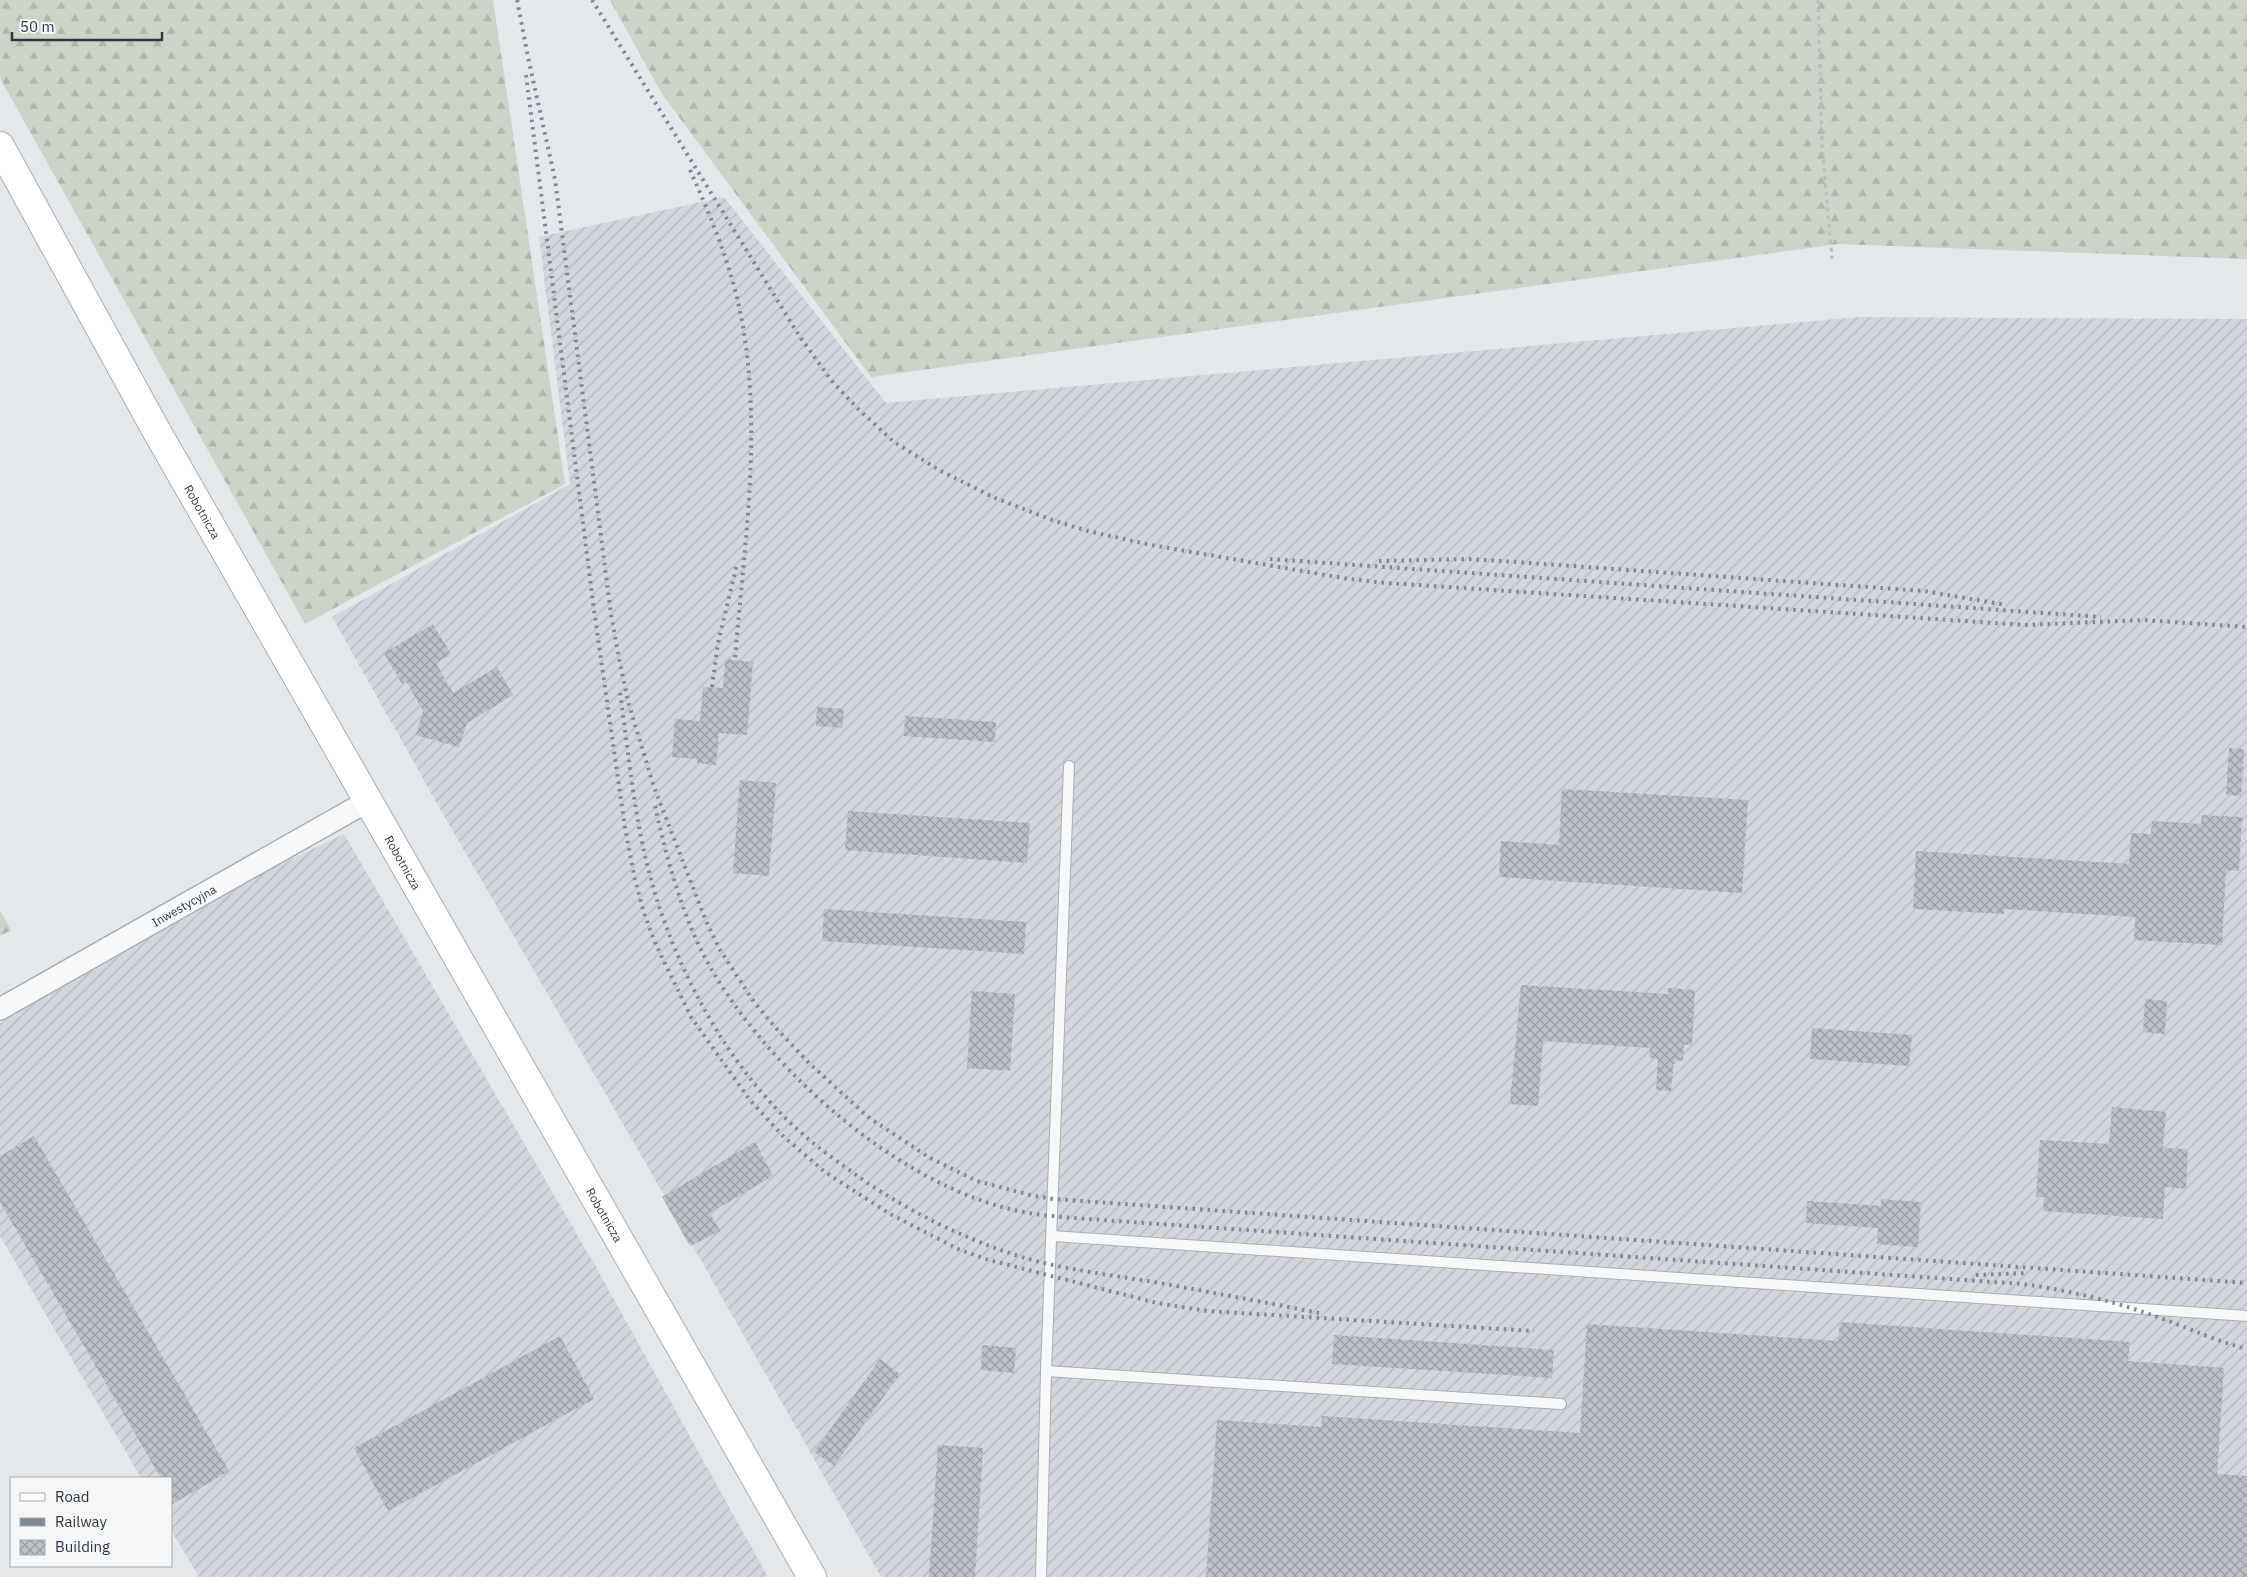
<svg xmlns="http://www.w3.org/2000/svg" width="2247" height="1577" viewBox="0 0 2247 1577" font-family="'IBM Plex Sans',sans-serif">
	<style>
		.industrial { fill: url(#industrial-furrows) }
		.forest { fill: url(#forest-firs) }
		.building { fill: url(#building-cross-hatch) }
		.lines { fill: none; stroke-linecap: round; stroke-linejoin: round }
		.lane-casing { stroke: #a9aeb5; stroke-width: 12 }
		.street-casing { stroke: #a9aeb5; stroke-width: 24 }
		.secondary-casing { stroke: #a9aeb5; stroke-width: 30 }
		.path { stroke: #babec2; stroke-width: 3; stroke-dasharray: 4 4; stroke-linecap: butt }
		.lane { stroke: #f7f8f9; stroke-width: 10 }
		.street { stroke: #f7f8f9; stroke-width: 21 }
		.secondary { stroke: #fff; stroke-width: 28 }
		.rail { stroke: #7f8893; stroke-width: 4; stroke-dasharray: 2.5 5; stroke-linecap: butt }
		.labels { text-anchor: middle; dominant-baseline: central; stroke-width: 5; stroke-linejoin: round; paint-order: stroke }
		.street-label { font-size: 12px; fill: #2d3642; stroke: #f4f6f8 }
	</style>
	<defs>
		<pattern id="industrial-furrows" width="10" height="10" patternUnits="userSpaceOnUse" patternTransform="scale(1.25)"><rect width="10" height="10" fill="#d3d7dd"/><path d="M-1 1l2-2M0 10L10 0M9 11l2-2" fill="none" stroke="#b5b9bf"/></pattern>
		<pattern id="forest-firs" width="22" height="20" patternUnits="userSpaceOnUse" patternTransform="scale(1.25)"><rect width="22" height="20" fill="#cbd4c6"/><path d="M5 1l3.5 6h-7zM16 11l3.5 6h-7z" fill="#afb7ab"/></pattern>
		<pattern id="building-cross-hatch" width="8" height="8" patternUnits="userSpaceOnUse" patternTransform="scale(1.25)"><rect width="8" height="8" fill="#bcc1c7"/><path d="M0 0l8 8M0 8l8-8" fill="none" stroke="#999ea3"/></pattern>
	</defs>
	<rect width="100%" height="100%" fill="#e4e7eb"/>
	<g class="industrial">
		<path d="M 724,197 L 886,403 L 1859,317 L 2247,319 L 2247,1577 L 881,1577 L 641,1155 L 440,809 L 332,617 L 570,484 L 539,237 Z"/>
		<path d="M 344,834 L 596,1267 L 768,1577 L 199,1577 L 171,1530 L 171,1478 L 141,1478 L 0,1236 L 0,1023 L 281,864 Z"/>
	</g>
	<g class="forest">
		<path d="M 0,0 L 493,0 L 565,484 L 305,624 L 0,78 Z"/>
		<path d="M 610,0 L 2247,0 L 2247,259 L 1838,244 L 871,377 L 662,94 Z"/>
		<path d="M 0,910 L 11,930 L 0,936 Z"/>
	</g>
	<g class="building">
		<path d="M 433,624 L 451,654 L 436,663 L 453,693 L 497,667 L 513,695 L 467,723 L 459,747 L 416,735 L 423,711 L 406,681 L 402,684 L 384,653 Z"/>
		<path d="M 725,659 L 753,662 L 747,735 L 719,733 L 716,765 L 697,763 L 697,759 L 672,757 L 675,719 L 700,721 L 703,687 L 723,688 Z"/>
		<path d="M 817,707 L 844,709 L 842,728 L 816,726 Z"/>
		<path d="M 905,716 L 996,722 L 995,742 L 904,736 Z"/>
		<path d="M 2229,748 L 2244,749 L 2241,796 L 2226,795 Z"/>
		<path d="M 740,780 L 776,783 L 769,876 L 733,873 Z"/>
		<path d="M 1562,789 L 1748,800 L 1742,893 L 1499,877 L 1501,841 L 1559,845 Z"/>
		<path d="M 848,811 L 1030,823 L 1027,863 L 845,850 Z"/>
		<path d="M 2202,815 L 2242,817 L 2239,871 L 2226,870 L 2222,945 L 2134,940 L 2135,917 L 2004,909 L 2004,914 L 1913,909 L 1916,851 L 2129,864 L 2131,833 L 2151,834 L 2152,821 L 2201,824 Z"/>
		<path d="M 824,909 L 1026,922 L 1024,954 L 822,941 Z"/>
		<path d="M 1521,985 L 1668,994 L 1668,988 L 1695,990 L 1692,1045 L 1684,1045 L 1683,1061 L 1674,1060 L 1671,1091 L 1656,1090 L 1658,1059 L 1649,1058 L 1650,1048 L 1543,1041 L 1538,1106 L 1510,1104 Z"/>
		<path d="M 972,991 L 1015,994 L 1010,1071 L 967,1068 Z"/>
		<path d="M 2145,999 L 2167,1001 L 2165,1034 L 2143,1032 Z"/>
		<path d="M 1812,1028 L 1912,1035 L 1909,1066 L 1810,1059 Z"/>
		<path d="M 2112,1107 L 2166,1112 L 2163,1148 L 2188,1149 L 2186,1189 L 2165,1187 L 2163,1219 L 2043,1211 L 2044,1197 L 2036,1197 L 2040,1140 L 2109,1144 Z"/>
		<path d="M 34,1136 L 229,1471 L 171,1505 L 171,1478 L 161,1478 L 0,1202 L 0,1156 Z"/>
		<path d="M 755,1142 L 773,1176 L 710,1213 L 720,1231 L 690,1246 L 662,1197 Z"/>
		<path d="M 1881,1199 L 1921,1202 L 1918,1247 L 1877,1244 L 1878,1228 L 1806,1223 L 1807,1201 L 1881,1206 Z"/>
		<path d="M 1840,1322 L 2130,1342 L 2128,1361 L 2224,1368 L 2217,1474 L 2247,1476 L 2247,1577 L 1206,1577 L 1217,1420 L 1321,1427 L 1322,1416 L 1580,1433 L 1587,1324 L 1838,1341 Z"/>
		<path d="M 1334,1335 L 1554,1350 L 1552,1378 L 1332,1364 Z"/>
		<path d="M 560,1336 L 594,1399 L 388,1511 L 354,1448 Z"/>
		<path d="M 982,1345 L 1016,1348 L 1014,1373 L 981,1370 Z"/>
		<path d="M 880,1359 L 900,1374 L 834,1466 L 814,1452 Z"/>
		<path d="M 938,1445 L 983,1448 L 975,1577 L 929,1577 Z"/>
	</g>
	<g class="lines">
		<g class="lane-casing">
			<g id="lane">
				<path d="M 1052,1236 L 2247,1316"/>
				<path d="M 1046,1371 L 1561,1404"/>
				<path d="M 1041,1577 L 1046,1371 L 1069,766"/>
			</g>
		</g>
		<g class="street-casing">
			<g id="street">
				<path id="s1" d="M 0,1009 L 368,801"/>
			</g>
		</g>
		<g class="secondary-casing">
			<g id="secondary">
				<path id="s2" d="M 0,146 L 156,430 L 812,1577"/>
			</g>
		</g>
		<path class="path" d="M 1818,0 L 1822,144 L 1832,259"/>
		<use href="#lane" class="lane"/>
		<use href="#street" class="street"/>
		<use href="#secondary" class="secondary"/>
		<g class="rail">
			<path d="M 517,0 L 529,62 L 555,179 L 611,614 L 620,664 L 629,705 L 654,787 L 706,921 L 720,950 L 754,1002 L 775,1027 L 809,1063 L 868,1117 L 930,1158 L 977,1181 L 1030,1195 L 1053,1199 L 2247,1283"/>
			<path d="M 592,0 L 800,337 L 831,380 L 856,407 L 894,442 L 939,470 L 995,498 L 1055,521 L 1088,531 L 1151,545 L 1349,579 L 1387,583 L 2025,625 L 2143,620 L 2247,627"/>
			<path d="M 526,75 L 594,610 L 625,828 L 635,880 L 644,913 L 656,945 L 691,1017 L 749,1099 L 784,1137 L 825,1172 L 890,1214 L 960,1250 L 989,1260 L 1157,1303 L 1207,1311 L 1534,1331"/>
			<path d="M 690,170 C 711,217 731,265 741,316 C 763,429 744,546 735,659"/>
			<path d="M 1270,559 L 2101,617"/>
			<path d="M 1379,561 L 1469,559 L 1516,562 L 1924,591 L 2006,605"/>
			<path d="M 712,687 L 718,643 L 737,564"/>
			<path d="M 620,693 C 629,755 634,819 651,879 C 675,969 729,1068 798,1130 C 820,1150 845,1167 869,1184 C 918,1216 969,1241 1025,1258 C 1067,1270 1111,1275 1154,1282 C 1209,1292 1264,1302 1319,1313"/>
			<path d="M 655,806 C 666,855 679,904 701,950 C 755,1057 885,1175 1002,1207 C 1030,1215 1059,1217 1088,1219 L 2023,1284 C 2065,1290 2106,1299 2146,1313 C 2180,1324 2212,1340 2247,1349"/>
			<path d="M 1976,1275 L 2028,1273"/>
		</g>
	</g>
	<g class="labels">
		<g class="street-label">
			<text stroke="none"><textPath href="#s2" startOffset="418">Robotnicza</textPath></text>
			<text stroke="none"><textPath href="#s2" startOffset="822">Robotnicza</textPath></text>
			<text stroke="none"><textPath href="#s1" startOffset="211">Inwestycyjna</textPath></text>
			<text stroke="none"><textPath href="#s2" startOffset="1228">Robotnicza</textPath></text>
		</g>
	</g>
	<rect x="10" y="1477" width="162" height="90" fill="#f4f6f8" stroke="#a4a9af"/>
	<rect x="20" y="1493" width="25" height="8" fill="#ffffff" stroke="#a4a9af"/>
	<text x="55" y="1502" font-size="15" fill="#2d3642">Road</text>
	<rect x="20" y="1518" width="25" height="8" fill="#7f8893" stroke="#a4a9af"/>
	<text x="55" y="1527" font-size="15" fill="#2d3642">Railway</text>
	<rect x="20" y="1540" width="25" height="15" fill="url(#building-cross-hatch)" stroke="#a4a9af"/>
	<text x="55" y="1552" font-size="15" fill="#2d3642">Building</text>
	<path d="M12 32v8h150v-8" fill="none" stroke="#2d3642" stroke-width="2.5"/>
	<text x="20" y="32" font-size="15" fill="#2d3642" stroke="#f4f6f8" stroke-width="4" paint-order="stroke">50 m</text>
</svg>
